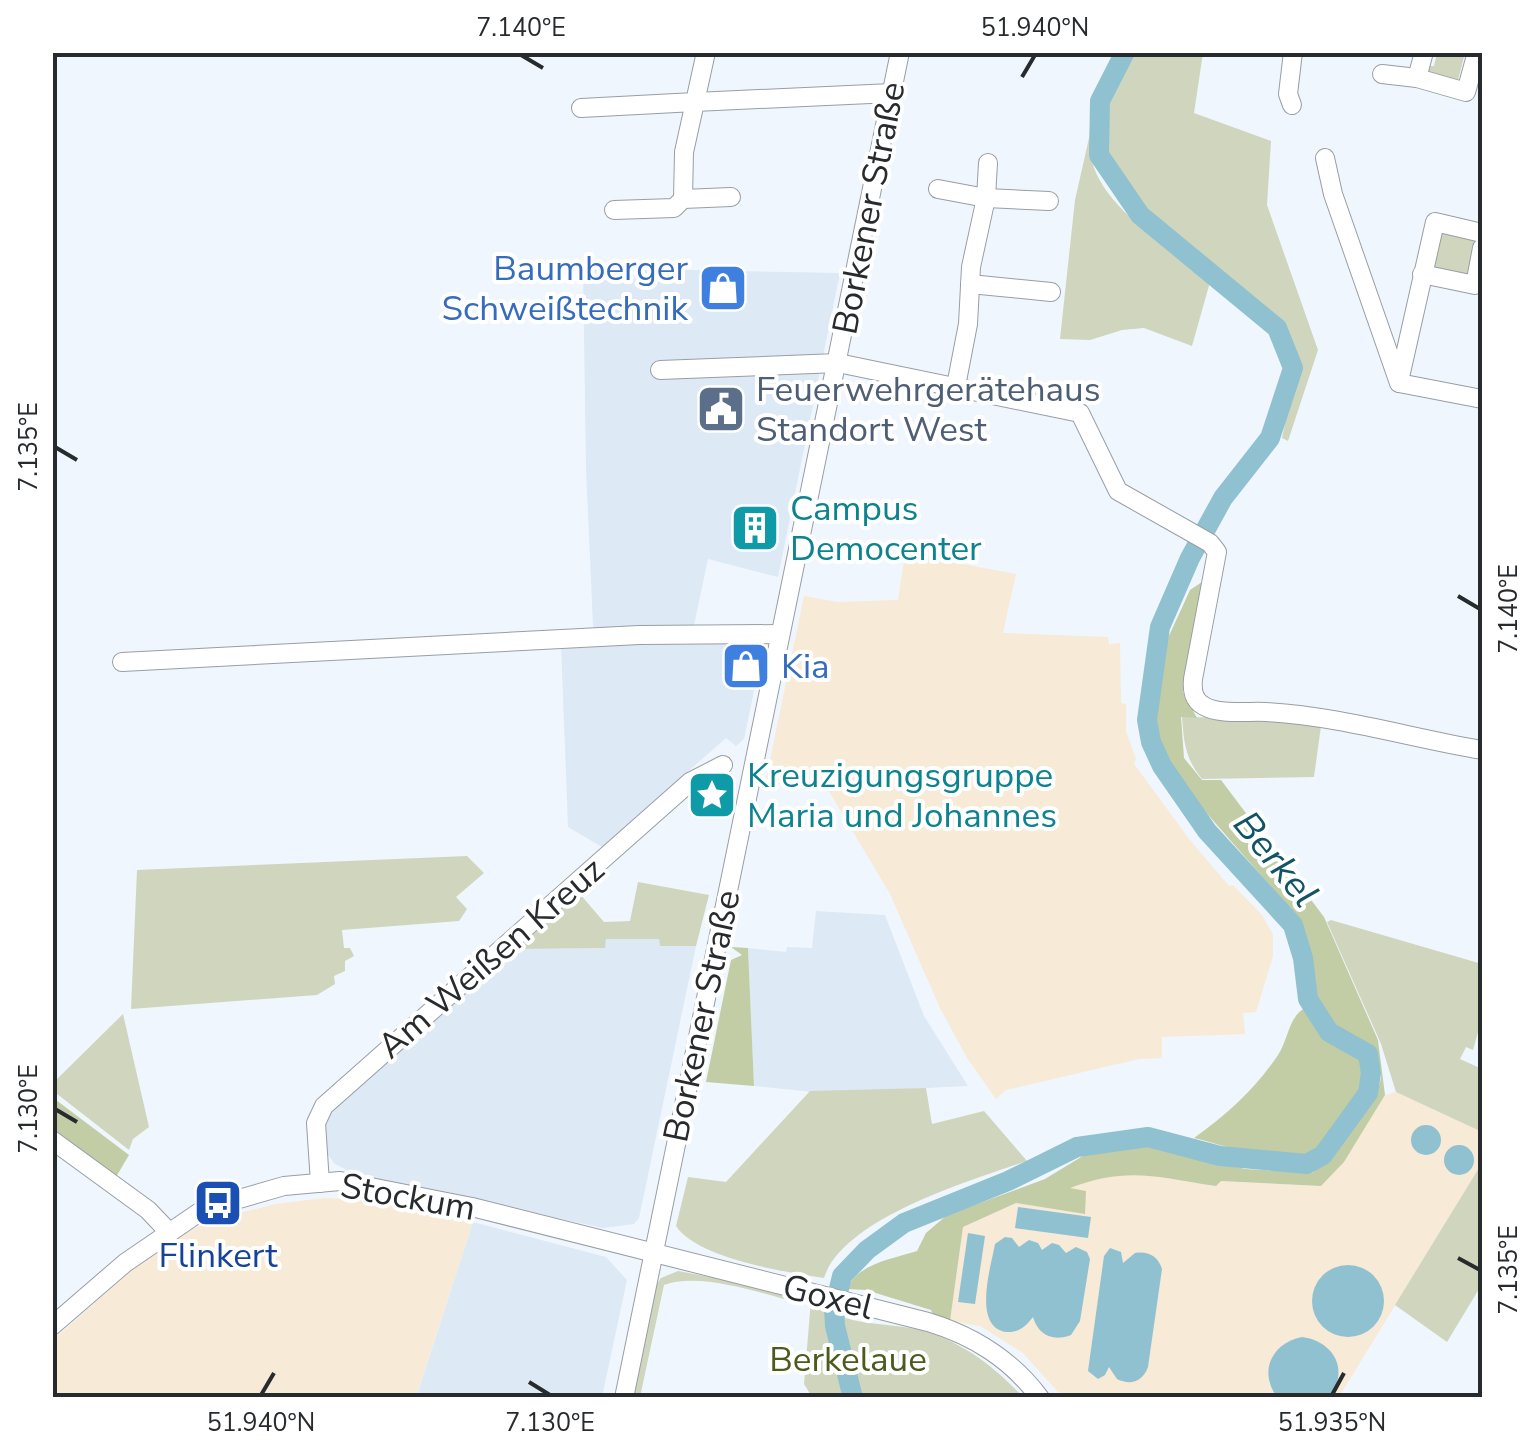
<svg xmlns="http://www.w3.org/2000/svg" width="1535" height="1450" viewBox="0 0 1535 1450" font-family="'Nunito Sans',sans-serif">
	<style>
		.built { fill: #dde9f5 }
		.industrial { fill: #f7ead6 }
		.green { fill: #cfd6bd }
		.forest { fill: #c2cda5 }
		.water { fill: #90c1d0 }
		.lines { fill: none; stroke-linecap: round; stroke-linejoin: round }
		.river { stroke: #90c1d0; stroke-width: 20 }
		.minor-casing { stroke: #989ea4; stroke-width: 20 }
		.minor { stroke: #fff; stroke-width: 18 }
		.ticks { fill: none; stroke: #282b2d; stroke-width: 4 }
		.labels { text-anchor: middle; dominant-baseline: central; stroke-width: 8; stroke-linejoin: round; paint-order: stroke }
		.street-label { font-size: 35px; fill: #282b2d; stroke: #fff }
		.shop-label { font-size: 35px; fill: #366cbe; stroke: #fff; text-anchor: end }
		.service-label { font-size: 35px; fill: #4e5e75; stroke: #fff; text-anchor: start }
		.culture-label { font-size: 35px; fill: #0d838f; stroke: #fff; text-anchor: start }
		.transit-label { font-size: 35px; fill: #164399; stroke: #fff }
		.park-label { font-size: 35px; fill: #4d5a1e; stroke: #fff }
		.water-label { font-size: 38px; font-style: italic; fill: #115465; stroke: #fff }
		.neatline { fill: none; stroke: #282b2d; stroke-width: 4 }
		.ticks-label { font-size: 25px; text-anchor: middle; fill: #282b2d }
	</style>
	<rect width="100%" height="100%" fill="#f0f6fd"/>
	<g class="built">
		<path d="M 583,268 L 840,273 L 778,577 L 708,559 L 693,630 L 597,630 L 593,626 L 586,468 Z"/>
		<path d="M 742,638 L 756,641 L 763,648 L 744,739 L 736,746 L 726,738 L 602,847 L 568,827 L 561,645 Z"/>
		<path d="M 816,911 L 885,915 L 924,1016 L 968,1086 L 822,1093 L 754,1086 L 748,948 L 786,952 L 787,947 L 812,948 Z"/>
		<path d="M 605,939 L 659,939 L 660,946 L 696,946 L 639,1218 L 634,1224 L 603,1228 L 355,1174 L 335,1164 L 328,1155 L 323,1142 L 323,1124 L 328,1111 L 518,945 L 518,949 L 605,948 Z"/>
		<path d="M 473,1222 L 606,1257 L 627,1280 L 602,1397 L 416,1398 Z"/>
	</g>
	<g class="industrial">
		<path d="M 905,553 L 1016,574 L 1003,633 L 1108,637 L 1109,644 L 1120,643 L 1121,703 L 1126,704 L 1126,731 L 1136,759 L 1134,764 L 1190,840 L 1229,886 L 1233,885 L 1262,915 L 1273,935 L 1273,956 L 1256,1012 L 1243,1013 L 1245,1034 L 1162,1037 L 1162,1058 L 1139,1059 L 1006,1090 L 996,1099 L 967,1058 L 940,1008 L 890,894 L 827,788 L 822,784 L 765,784 L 804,596 L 837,602 L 898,600 Z"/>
		<path d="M 1396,1092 L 1482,1132 L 1482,1163 L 1339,1397 L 1081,1397 L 1058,1392 L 1023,1353 L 980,1326 L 950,1321 L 963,1227 L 1016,1203 L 1085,1214 L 1069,1188 L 1104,1175 L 1136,1173 L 1215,1186 L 1221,1181 L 1321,1186 L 1344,1162 L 1385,1095 Z"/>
		<path d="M 324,1198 L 361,1199 L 473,1222 L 416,1397 L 53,1397 L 53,1340 L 132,1270 L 190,1231 L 212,1220 L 276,1204 Z"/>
	</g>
	<g class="green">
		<path d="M 1129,53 L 1203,53 L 1194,113 L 1271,141 L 1267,205 L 1318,350 L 1288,441 L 1282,438 L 1296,369 L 1279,323 L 1144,212 L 1106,158 L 1104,105 Z"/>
		<path d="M 1437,53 L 1465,53 L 1457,84 L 1426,73 L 1427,66 L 1434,66 Z"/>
		<path d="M 1096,107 C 1093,125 1088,143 1092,161 C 1103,208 1174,252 1210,282 L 1192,346 L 1144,328 L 1122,330 L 1090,340 L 1060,339 L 1075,200 Z"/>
		<path d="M 1438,228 L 1482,238 L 1469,278 L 1427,270 Z"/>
		<path d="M 1182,717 L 1247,718 L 1321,726 L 1314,777 L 1202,779 C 1185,758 1184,743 1182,717 Z"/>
		<path d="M 467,856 L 484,873 L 456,897 L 467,909 L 459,921 L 342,930 L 344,948 L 350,948 L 354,956 L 345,961 L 345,971 L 334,976 L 335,984 L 317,995 L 131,1009 L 137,870 Z"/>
		<path d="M 638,882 L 709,895 L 696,946 L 660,946 L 659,939 L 606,939 L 605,948 L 517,949 L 579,893 L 604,922 L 630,921 Z"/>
		<path d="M 1331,920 L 1482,964 L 1482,1033 L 1478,1032 L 1473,1050 L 1466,1047 L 1460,1059 L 1482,1069 L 1482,1132 L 1396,1092 L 1381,1044 L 1327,922 Z"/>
		<path d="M 123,1014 L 149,1127 L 133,1139 L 129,1150 L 52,1090 L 53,1083 Z"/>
		<path d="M 926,1088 L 932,1124 L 984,1111 L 1027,1161 C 972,1180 843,1218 824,1278 C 786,1272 698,1259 676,1226 L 688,1177 L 726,1182 L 810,1091 Z"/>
		<path d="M 1482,1163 L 1482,1284 L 1447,1342 L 1395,1305 Z"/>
		<path d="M 678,1271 L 799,1294 L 805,1305 C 767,1295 701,1271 664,1285 L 640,1397 L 631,1398 L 655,1287 L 661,1278 Z"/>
		<path d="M 811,1300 L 842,1307 L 845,1318 C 869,1325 892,1324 916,1329 C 959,1339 994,1366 1023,1397 L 812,1397 L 804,1384 Z"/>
	</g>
	<g class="forest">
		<path d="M 1202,582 L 1183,692 L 1197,718 L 1181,717 L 1184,758 L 1202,780 L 1221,780 L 1324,917 L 1378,1040 L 1385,1095 L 1344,1162 L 1321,1186 L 1221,1181 L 1216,1186 C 1156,1177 1128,1166 1070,1188 L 1086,1191 L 1085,1214 L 1016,1203 L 963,1227 L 950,1321 L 933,1315 L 931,1310 L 866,1290 L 847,1289 C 858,1263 893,1259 917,1251 L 926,1233 L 947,1215 L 1045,1179 L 1086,1154 L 1099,1151 L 1152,1145 L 1245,1169 L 1312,1173 C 1331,1161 1381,1098 1381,1076 C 1381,1065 1375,1055 1371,1046 L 1333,1026 L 1313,989 L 1312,960 L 1300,920 L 1196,801 L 1172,766 L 1159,738 L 1155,704 L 1168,638 L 1190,590 Z"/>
		<path d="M 731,947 L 748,948 L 754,1086 L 706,1082 L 731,960 L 742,955 Z"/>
		<path d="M 1305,1008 C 1319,1041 1344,1041 1365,1064 L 1363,1086 L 1315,1151 C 1278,1168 1232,1147 1194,1138 C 1227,1115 1256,1088 1278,1055 C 1288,1040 1289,1016 1305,1008 Z"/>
		<path d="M 52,1097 L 129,1155 L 116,1177 L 53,1130 Z"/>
	</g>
	<g class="water">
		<circle cx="1426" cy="1140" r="15"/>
		<circle cx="1459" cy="1160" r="15"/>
		<path d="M 1018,1207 L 1091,1217 L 1088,1238 L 1015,1228 Z"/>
		<path d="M 968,1233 L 985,1236 L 975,1304 L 958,1302 Z"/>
		<path d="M 1005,1237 L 1012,1238 L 1019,1247 L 1029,1240 L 1038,1243 L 1042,1250 L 1052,1243 L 1059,1245 L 1066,1253 L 1076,1247 L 1087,1252 L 1090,1259 L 1080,1321 L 1071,1335 C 1053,1342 1038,1335 1033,1317 C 1026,1326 1019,1333 1006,1332 C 972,1326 991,1267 995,1244 Z"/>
		<path d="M 1110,1248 L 1121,1252 L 1123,1263 L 1135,1253 C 1148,1251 1158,1256 1162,1269 L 1148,1367 C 1143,1381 1131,1386 1117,1379 L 1109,1367 L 1105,1375 L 1098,1379 L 1088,1371 L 1104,1256 Z"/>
		<circle cx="1348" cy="1301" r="36"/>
		<path d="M 1302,1337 C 1334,1341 1350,1371 1329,1397 L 1277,1397 C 1258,1371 1272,1343 1302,1337 Z"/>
	</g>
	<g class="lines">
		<path class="river" d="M 853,1398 L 835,1326 L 834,1309 L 842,1276 L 867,1250 L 904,1223 L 1008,1181 L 1077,1147 L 1148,1137 L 1220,1156 L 1307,1164 L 1323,1155 L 1368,1093 L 1371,1073 L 1368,1054 L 1329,1032 L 1308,999 L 1303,958 L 1293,925 L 1207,831 L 1162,766 L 1151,742 L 1147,720 L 1160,627 L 1190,558 L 1223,498 L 1270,438 L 1293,368 L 1277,328 L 1140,215 L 1099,155 L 1100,101 L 1125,52"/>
		<g class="minor-casing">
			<g id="minor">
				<path d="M 1382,74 L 1417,78 L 1466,92 L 1477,52"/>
				<path d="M 1417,78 L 1424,52"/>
				<path d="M 1292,105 L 1288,94 L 1293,52"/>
				<path d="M 581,108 L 695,102 L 706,52"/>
				<path d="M 1325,158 L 1333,194 L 1399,383"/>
				<path d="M 938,189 L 986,198 L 1049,201"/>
				<path d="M 731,197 L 683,199 L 684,152 L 695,102 L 892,93"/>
				<path d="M 614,210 L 674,208 L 683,199"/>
				<path d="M 1422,274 L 1475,285 L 1482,248"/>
				<path d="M 970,284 L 1051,292"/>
				<path d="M 660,370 L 838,363 L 1080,413 L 1118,491 L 1210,543 L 1217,552 L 1193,679 C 1192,690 1193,700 1204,706 C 1219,715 1248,711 1266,712 C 1339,716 1411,738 1482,750"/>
				<path d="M 1400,377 L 1435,222 L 1482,233"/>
				<path d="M 1399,383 L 1482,399"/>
				<path d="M 956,386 L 968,324 L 971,267 L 986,198 L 988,163"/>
				<path d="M 122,662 L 639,635 L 780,634"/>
				<path d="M 52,1140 L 148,1210 L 168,1231"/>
				<path d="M 320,1183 L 316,1123 L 324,1106 L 690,782 L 723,765"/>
				<path d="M 52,1326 L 125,1263 L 204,1209 L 284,1186 L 340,1181 L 472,1207 L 928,1322 C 974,1336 1011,1359 1040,1398"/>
				<path d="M 624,1398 L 900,52"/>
			</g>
		</g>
		<use href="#minor" class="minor"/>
	</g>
	<path class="ticks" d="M 521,55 L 543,68M 1022,77 L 1035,55M 55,447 L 77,460M 1458,596 L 1480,609M 55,1109 L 77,1122M 1458,1258 L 1480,1270M 529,1382 L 550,1395M 261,1395 L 274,1373M 1332,1395 L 1344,1373"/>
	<defs>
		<g id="shop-square" transform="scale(2.5)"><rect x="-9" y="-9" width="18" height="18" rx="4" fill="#3f7fe0" stroke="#fff"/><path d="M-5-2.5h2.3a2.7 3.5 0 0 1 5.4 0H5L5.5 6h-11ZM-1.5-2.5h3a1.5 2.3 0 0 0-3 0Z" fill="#fff"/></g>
		<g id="civic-square" transform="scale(2.5)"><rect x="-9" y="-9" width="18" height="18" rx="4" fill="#5c6f8a" stroke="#fff"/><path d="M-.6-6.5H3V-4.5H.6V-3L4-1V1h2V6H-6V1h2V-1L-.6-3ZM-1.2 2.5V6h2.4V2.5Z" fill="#fff"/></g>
		<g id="building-square" transform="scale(2.5)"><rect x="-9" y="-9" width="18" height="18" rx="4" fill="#0f9aa8" stroke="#fff"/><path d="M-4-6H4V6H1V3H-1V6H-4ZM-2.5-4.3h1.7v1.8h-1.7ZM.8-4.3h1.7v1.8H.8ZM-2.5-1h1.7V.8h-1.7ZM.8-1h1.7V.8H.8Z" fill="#fff"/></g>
		<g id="sight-square" transform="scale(2.5)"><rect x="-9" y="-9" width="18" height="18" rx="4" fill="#0f9aa8" stroke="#fff"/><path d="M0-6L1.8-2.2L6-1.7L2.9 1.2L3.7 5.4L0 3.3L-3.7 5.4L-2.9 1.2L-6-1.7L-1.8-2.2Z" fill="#fff"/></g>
		<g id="bus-square" transform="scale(2.5)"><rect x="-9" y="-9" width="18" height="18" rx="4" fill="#1a4fb4" stroke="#fff"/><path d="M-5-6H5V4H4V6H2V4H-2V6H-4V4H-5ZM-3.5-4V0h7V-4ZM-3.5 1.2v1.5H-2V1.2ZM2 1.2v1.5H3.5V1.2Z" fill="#fff"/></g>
	</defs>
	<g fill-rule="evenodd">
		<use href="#shop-square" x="723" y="288"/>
		<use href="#civic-square" x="721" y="409"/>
		<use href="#building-square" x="755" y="528"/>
		<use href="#shop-square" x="746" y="666"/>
		<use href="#sight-square" x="712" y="795"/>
		<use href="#bus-square" x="218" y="1203"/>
	</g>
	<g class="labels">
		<g class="street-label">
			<text transform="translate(869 208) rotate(-79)">Borkener Straße</text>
			<text transform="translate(491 958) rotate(-41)">Am Weißen Kreuz</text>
			<text transform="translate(702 1016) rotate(-78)">Borkener Straße</text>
			<text transform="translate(408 1197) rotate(10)">Stockum</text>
			<text transform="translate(828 1297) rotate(14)">Goxel</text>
		</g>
		<g class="shop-label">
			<text x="688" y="268">Baumberger<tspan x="688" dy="40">Schweißtechnik</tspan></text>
			<text x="781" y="666" text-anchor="start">Kia</text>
		</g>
		<g class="service-label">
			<text x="756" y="389">Feuerwehrgerätehaus<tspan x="756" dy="40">Standort West</tspan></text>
		</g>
		<g class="culture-label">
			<text x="790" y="508">Campus<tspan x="790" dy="40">Democenter</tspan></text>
			<text x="747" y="775">Kreuzigungsgruppe<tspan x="747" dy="40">Maria und Johannes</tspan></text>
		</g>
		<g class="transit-label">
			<text x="218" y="1255">Flinkert</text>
		</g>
		<g class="park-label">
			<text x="848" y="1359">Berkelaue</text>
		</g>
		<g class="water-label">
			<text transform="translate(1276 859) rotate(51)">Berkel</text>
		</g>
	</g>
	<rect width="1535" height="1450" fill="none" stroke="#ffffff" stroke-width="110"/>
	<rect x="55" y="55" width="1425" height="1340" class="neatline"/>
	<g class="ticks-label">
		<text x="521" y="36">7.140°E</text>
		<text x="1035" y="36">51.940°N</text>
		<text transform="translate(28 447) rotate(-90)" y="9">7.135°E</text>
		<text transform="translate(1508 609) rotate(-90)" y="9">7.140°E</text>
		<text transform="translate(28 1109) rotate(-90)" y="9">7.130°E</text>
		<text transform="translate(1508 1270) rotate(-90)" y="9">7.135°E</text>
		<text x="261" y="1431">51.940°N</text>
		<text x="550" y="1431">7.130°E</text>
		<text x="1332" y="1431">51.935°N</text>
	</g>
</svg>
